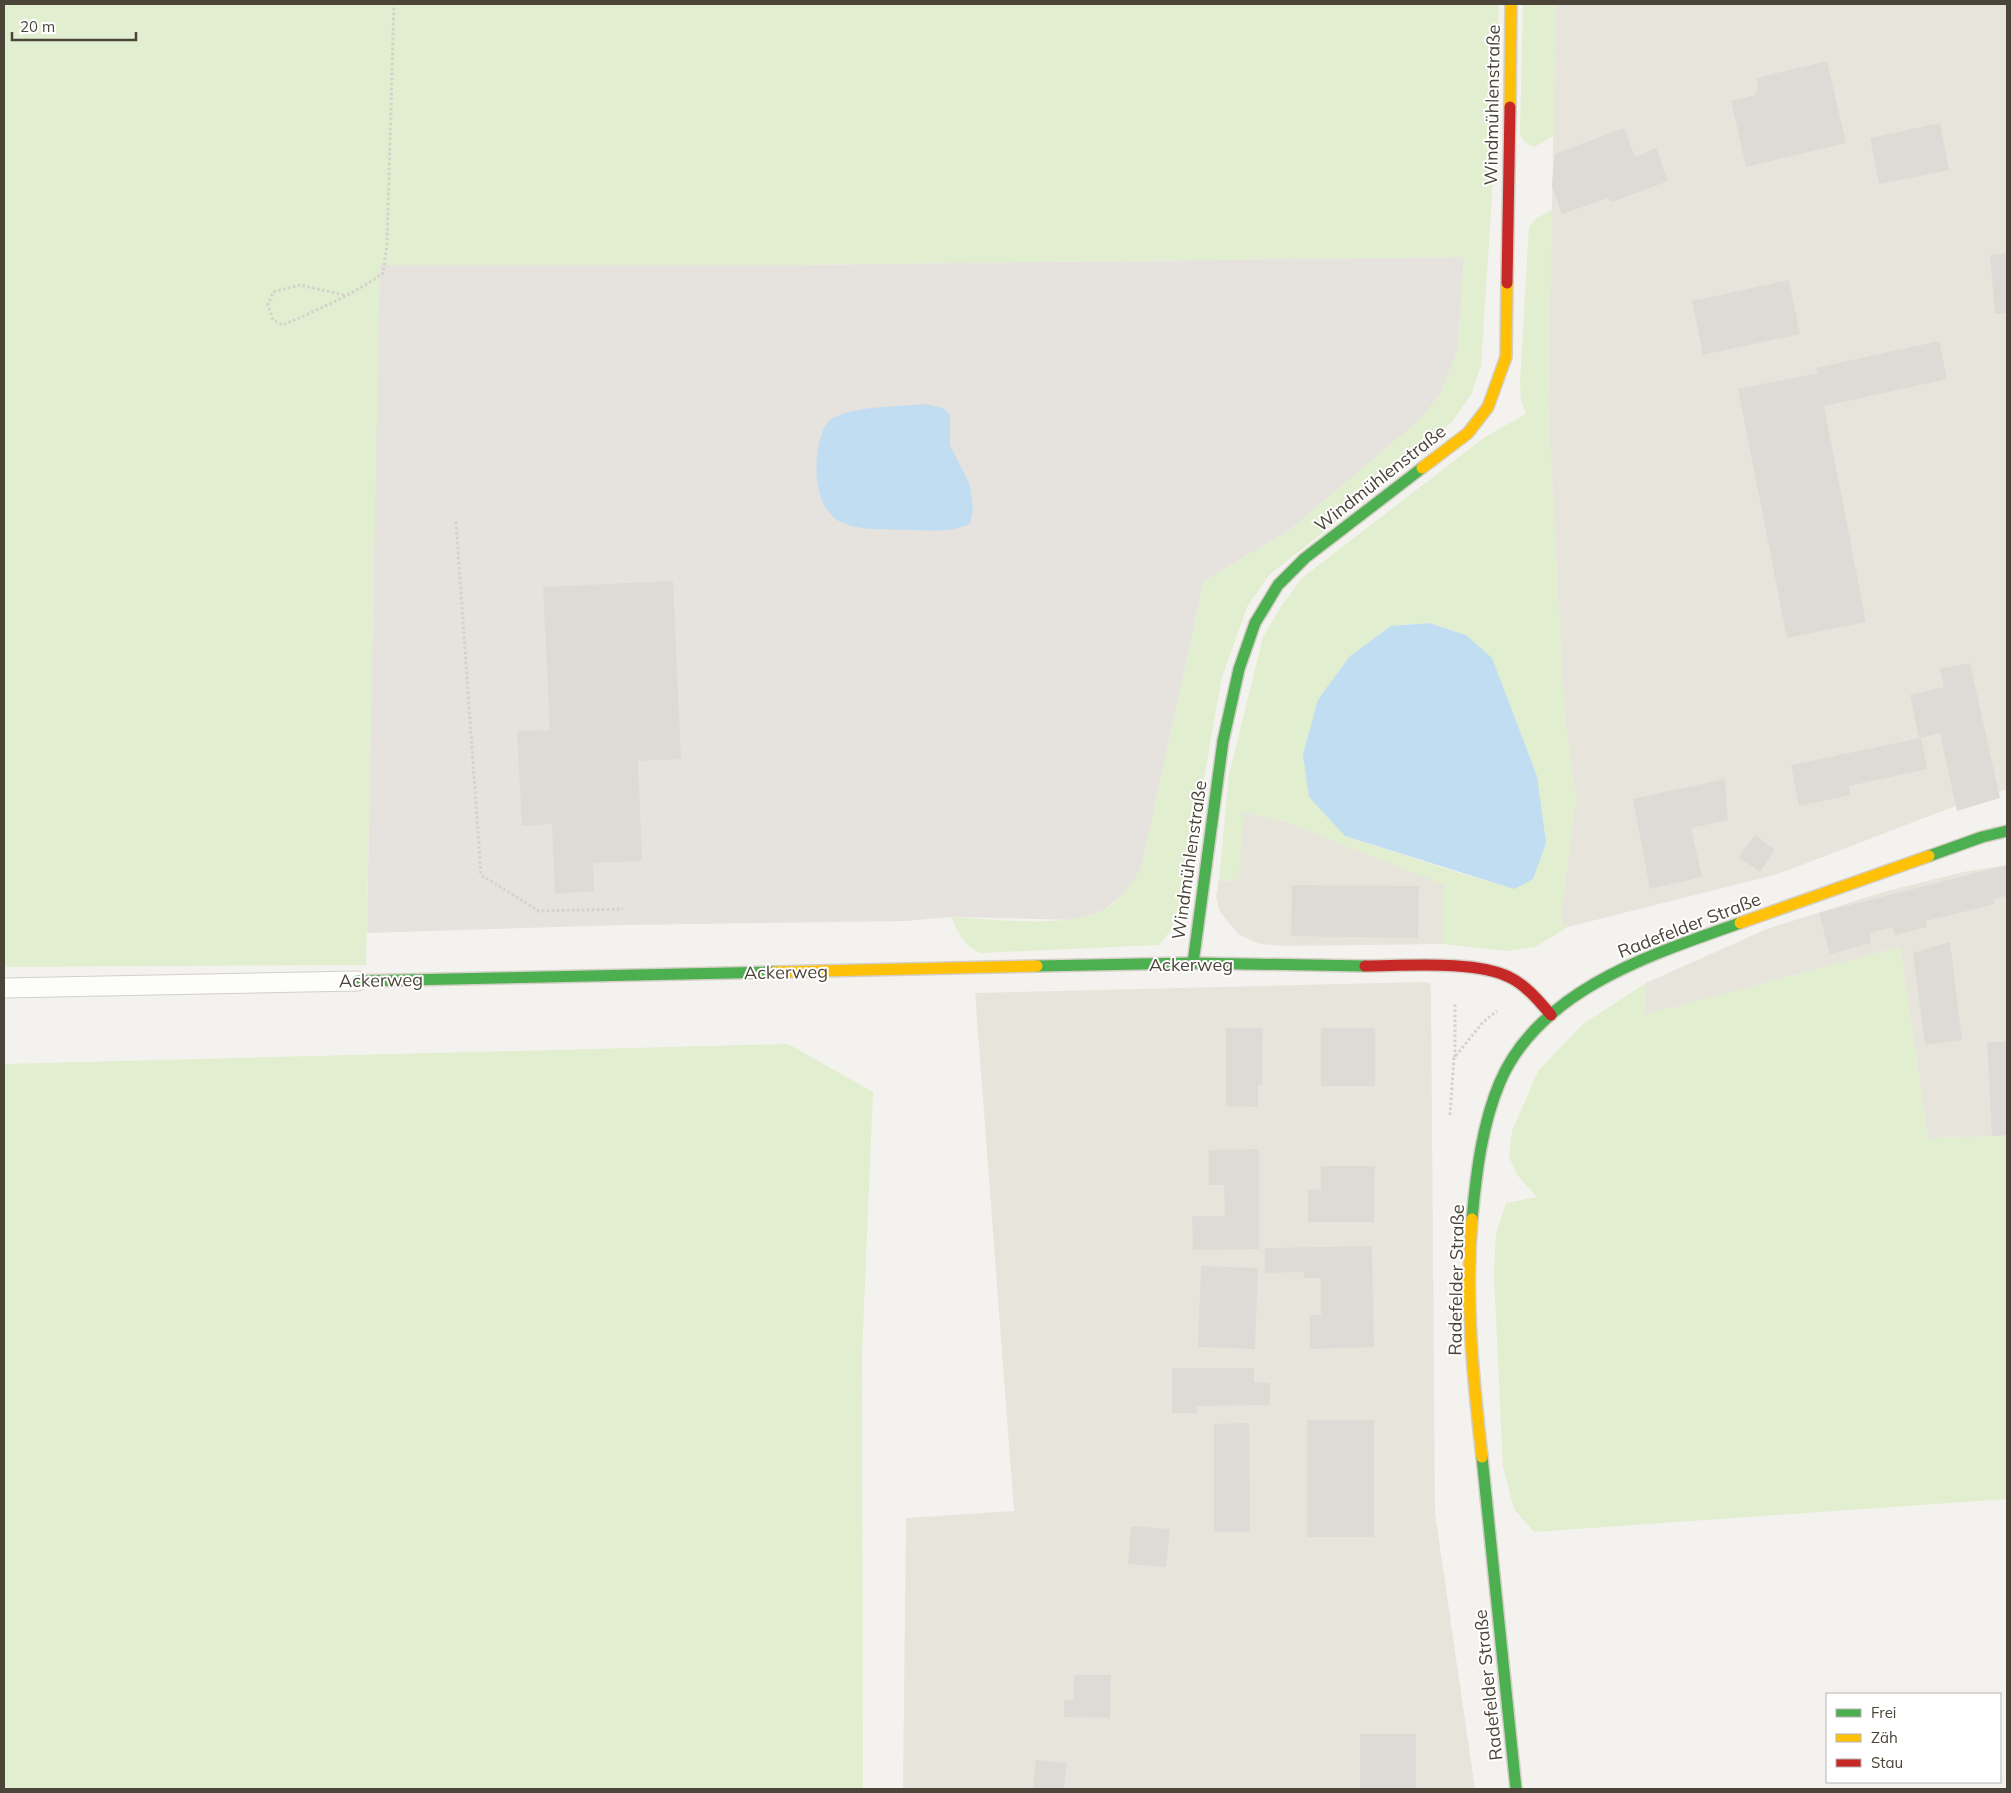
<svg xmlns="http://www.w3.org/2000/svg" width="2011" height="1793" viewBox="0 0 2011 1793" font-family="Mulish,sans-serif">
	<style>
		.residential { fill: #e7e4dc }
		.industrial { fill: #e6e2de }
		.green { fill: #e1eecf; fill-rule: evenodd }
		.water { fill: #c0ddf1 }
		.building { fill: #dedbd6 }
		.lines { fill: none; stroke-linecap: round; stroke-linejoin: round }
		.lane-casing { stroke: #d2d0cb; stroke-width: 21 }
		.fast-casing { stroke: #d3cfc5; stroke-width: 14 }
		.slow-casing { stroke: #d3cfc5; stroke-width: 14 }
		.jam-casing { stroke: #d3cfc5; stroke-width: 14 }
		.path { stroke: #d3d2cc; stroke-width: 3; stroke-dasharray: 2.5 2.5; stroke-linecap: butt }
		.lane { stroke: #fdfdfc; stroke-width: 19 }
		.fast { stroke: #4caf50; stroke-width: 11 }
		.slow { stroke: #ffc107; stroke-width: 11 }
		.jam { stroke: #c62828; stroke-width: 11 }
		.labels { text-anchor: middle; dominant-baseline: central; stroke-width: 4; stroke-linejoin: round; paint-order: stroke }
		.street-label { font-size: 18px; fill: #4b4439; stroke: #fff }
	</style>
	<rect width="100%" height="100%" fill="#f4f2ee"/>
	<g class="residential">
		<path d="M 1556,4 L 2007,4 L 2007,789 L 1945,810 L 1778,874 L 1568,927 L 1562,925 L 1561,914 L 1576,799 L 1564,711 L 1548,402 Z"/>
		<path d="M 1243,812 L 1287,822 L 1445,885 L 1444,944 L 1286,946 L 1260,944 L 1239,935 L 1220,912 L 1216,897 L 1219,880 L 1238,881 Z"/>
		<path d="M 2007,865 L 2007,1136 L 1928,1138 L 1900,947 L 1644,1015 L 1646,983 L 1767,929 L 1883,892 L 1963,872 Z"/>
		<path d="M 1423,982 L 1430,983 L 1431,993 L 1435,1513 L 1475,1789 L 903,1789 L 906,1518 L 1014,1511 L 975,993 Z"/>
	</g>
	<path class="industrial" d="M 1464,257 L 1458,348 L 1441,393 L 1419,421 L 1288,531 L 1204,581 L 1141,869 L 1126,892 L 1104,910 L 1078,920 L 951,917 L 907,921 L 624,925 L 367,933 L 379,264 L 797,265 Z"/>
	<g class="green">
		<path d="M 4,4 L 1499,4 L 1493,180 L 1481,366 L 1471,395 L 1452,422 L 1350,511 L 1269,575 L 1247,607 L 1222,677 L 1184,890 L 1171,930 L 1159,945 L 982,953 C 964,948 959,933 951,917 C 994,919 1065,929 1103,910 C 1120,902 1131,884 1141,869 L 1204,581 L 1288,531 L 1419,420 L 1441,393 L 1458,348 L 1464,257 L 797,265 L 380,265 L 366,965 L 4,967 Z"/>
		<path d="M 1523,4 L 1556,4 L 1553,136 L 1534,147 L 1524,142 L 1520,134 Z"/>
		<path d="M 1552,210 L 1548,402 L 1564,711 L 1576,799 L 1561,914 L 1562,925 L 1568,927 L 1535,947 L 1506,951 L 1444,944 L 1444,885 L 1287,822 L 1244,812 L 1238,881 L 1219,880 L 1229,775 L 1263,637 L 1280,608 L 1302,578 L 1485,437 L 1526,414 L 1521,400 L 1520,381 L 1529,227 L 1537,218 ZM 1429,623 L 1466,635 L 1514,889 L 1450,870 L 1345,836 L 1318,700 L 1350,656 L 1391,626 Z"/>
		<path d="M 1900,947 L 1928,1138 L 2007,1136 L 2007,1499 L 1534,1532 L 1514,1509 L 1503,1467 L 1494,1275 L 1496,1234 L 1506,1203 L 1537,1197 L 1518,1176 L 1509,1157 L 1512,1131 L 1538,1071 L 1583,1024 L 1646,983 L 1644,1015 Z"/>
		<path d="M 788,1044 L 873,1092 L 862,1353 L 863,1789 L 4,1789 L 4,1064 Z"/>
	</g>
	<g class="water">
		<path d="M 926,404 L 942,408 L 950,414 L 950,445 L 970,485 L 973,509 L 970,524 C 950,533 929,530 907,530 C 886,529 862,531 843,523 C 816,511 814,473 818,449 C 820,438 824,421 835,417 C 862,405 897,407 926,404 Z"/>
		<path d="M 1429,623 L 1466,635 L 1492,658 L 1537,776 L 1546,843 L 1533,879 L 1514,889 L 1345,836 L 1309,797 L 1303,754 L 1318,700 L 1322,694 L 1350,656 L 1391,626 Z"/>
	</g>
	<g class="building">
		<path d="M 1827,61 L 1846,143 L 1746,167 L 1731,101 L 1755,95 L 1758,87 L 1756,78 Z"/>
		<path d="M 1940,123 L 1949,170 L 1879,184 L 1870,138 Z"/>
		<path d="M 1624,128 L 1635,157 L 1656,148 L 1668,181 L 1612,202 L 1608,198 L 1562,214 L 1552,186 L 1555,154 Z"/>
		<path d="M 2007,253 L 2007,313 L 1995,314 L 1990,255 Z"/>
		<path d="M 1789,280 L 1800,334 L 1703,355 L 1692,301 Z"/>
		<path d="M 1939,341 L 1947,379 L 1824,406 L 1866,622 L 1787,638 L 1738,389 L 1818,373 L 1816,368 Z"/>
		<path d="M 673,581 L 681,759 L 638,761 L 642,861 L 593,863 L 594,891 L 555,894 L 552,824 L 522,826 L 517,731 L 550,730 L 543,587 Z"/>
		<path d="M 1970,663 L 2000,798 L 1957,811 L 1940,733 L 1919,738 L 1910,695 L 1944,687 L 1940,669 Z"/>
		<path d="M 1921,738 L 1927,769 L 1849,786 L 1851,795 L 1799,806 L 1791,765 Z"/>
		<path d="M 1725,779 L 1728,820 L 1691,828 L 1702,877 L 1650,889 L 1633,799 Z"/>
		<path d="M 1755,835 L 1775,850 L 1760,872 L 1739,857 Z"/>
		<path d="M 2007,865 L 2007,899 L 2004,896 L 1994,899 L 1995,904 L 1926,921 L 1927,927 L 1895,935 L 1893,927 L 1869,933 L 1871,943 L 1830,954 L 1819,913 Z"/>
		<path d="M 1292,885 L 1419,886 L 1418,938 L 1291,936 Z"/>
		<path d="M 1950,942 L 1962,1040 L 1925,1045 L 1913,953 Z"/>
		<path d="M 1226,1028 L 1263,1028 L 1262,1085 L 1258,1085 L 1258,1107 L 1226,1106 Z"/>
		<rect x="1321" y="1028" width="54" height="58"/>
		<path d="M 1987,1042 L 2007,1042 L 2007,1135 L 1992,1136 Z"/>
		<path d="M 1259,1149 L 1259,1249 L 1193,1250 L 1192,1216 L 1225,1216 L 1224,1185 L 1209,1185 L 1209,1150 Z"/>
		<path d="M 1321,1166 L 1375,1166 L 1374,1222 L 1308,1222 L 1308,1189 L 1321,1190 Z"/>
		<path d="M 1372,1246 L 1374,1347 L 1310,1349 L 1310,1315 L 1321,1315 L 1321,1278 L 1304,1278 L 1303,1272 L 1265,1273 L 1265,1248 Z"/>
		<path d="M 1201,1266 L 1258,1268 L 1255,1349 L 1198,1347 Z"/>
		<path d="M 1172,1368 L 1254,1368 L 1254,1382 L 1270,1383 L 1270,1405 L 1197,1406 L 1197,1413 L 1172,1413 Z"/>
		<rect x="1307" y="1420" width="67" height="117"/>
		<path d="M 1249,1423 L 1250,1532 L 1214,1532 L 1214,1424 Z"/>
		<path d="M 1131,1526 L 1170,1529 L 1166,1567 L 1128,1564 Z"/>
		<path d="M 1074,1675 L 1111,1675 L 1110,1718 L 1064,1717 L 1064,1700 L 1073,1700 Z"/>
		<rect x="1360" y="1734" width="56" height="55"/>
		<path d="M 1036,1760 L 1067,1763 L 1064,1789 L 1033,1789 Z"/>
	</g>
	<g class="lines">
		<g class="lane-casing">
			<path id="lane" d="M 4,988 L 357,981"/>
		</g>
		<g class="fast-casing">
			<g id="fast">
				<path d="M 1929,856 L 1982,837 L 2007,831"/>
				<path d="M 1193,963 L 1223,741 L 1239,669 L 1255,623 L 1278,585 L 1305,558 L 1422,468"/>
				<path d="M 1037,966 L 1193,963 L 1365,966"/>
				<path d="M 357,981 L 775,972"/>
				<path d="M 1472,1219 C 1476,1174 1482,1124 1500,1082 C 1540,989 1653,954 1740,923"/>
				<path d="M 1482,1457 L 1516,1789"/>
			</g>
		</g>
		<g class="slow-casing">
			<g id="slow">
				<path d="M 1510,107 L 1511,4"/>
				<path d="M 1422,468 L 1468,433 L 1488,407 L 1506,357 L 1507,283"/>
				<path d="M 1740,923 L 1929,856"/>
				<path d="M 775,972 L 1037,966"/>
				<path d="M 1472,1219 C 1465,1298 1473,1378 1482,1457"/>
			</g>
		</g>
		<g class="jam-casing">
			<g id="jam">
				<path d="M 1507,283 L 1510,107"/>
				<path d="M 1365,966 C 1404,966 1475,960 1509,977 C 1526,985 1539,1001 1551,1015"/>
			</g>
		</g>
		<g class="path">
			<path d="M 344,295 L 300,285 L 273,292 L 268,305 L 273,320 L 283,325 C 315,311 355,294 383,273 L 387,245 L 394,4"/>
			<path d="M 456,522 L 481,875 L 539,911 L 623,909"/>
			<path d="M 1455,1057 L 1455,1003"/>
			<path d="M 1450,1115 L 1454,1058 L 1483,1022 L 1497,1011"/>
		</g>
		<use href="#lane" class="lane"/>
		<use href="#fast" class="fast"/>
		<use href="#slow" class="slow"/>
		<use href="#jam" class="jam"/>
	</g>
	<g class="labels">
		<g class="street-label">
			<text transform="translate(1492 105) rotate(-89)">Windmühlenstraße</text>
			<text transform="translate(1380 478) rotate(-38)">Windmühlenstraße</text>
			<text transform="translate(1189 860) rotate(-82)">Windmühlenstraße</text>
			<text transform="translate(1689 925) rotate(-21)">Radefelder Straße</text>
			<text x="1191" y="964">Ackerweg</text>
			<text transform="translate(786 972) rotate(-1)">Ackerweg</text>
			<text transform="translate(381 980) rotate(-1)">Ackerweg</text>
			<text transform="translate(1456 1280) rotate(-89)">Radefelder Straße</text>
			<text transform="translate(1488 1685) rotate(-96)">Radefelder Straße</text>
		</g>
	</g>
	<rect width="2011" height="1793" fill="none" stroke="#4b4439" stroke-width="10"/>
	<rect x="1826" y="1693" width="175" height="90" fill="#ffffff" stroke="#b7b4b0"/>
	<rect x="1836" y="1709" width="25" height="8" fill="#4caf50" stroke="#b7b4b0"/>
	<text x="1871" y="1718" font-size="15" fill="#4b4439">Frei</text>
	<rect x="1836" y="1734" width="25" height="8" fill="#ffc107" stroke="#b7b4b0"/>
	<text x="1871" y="1743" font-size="15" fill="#4b4439">Zäh</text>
	<rect x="1836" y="1759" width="25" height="8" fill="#c62828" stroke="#b7b4b0"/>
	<text x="1871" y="1768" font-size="15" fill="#4b4439">Stau</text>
	<path d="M12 32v8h124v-8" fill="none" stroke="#4b4439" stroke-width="2.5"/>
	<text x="20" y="32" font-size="15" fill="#4b4439" stroke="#ffffff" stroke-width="4" paint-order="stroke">20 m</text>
</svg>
